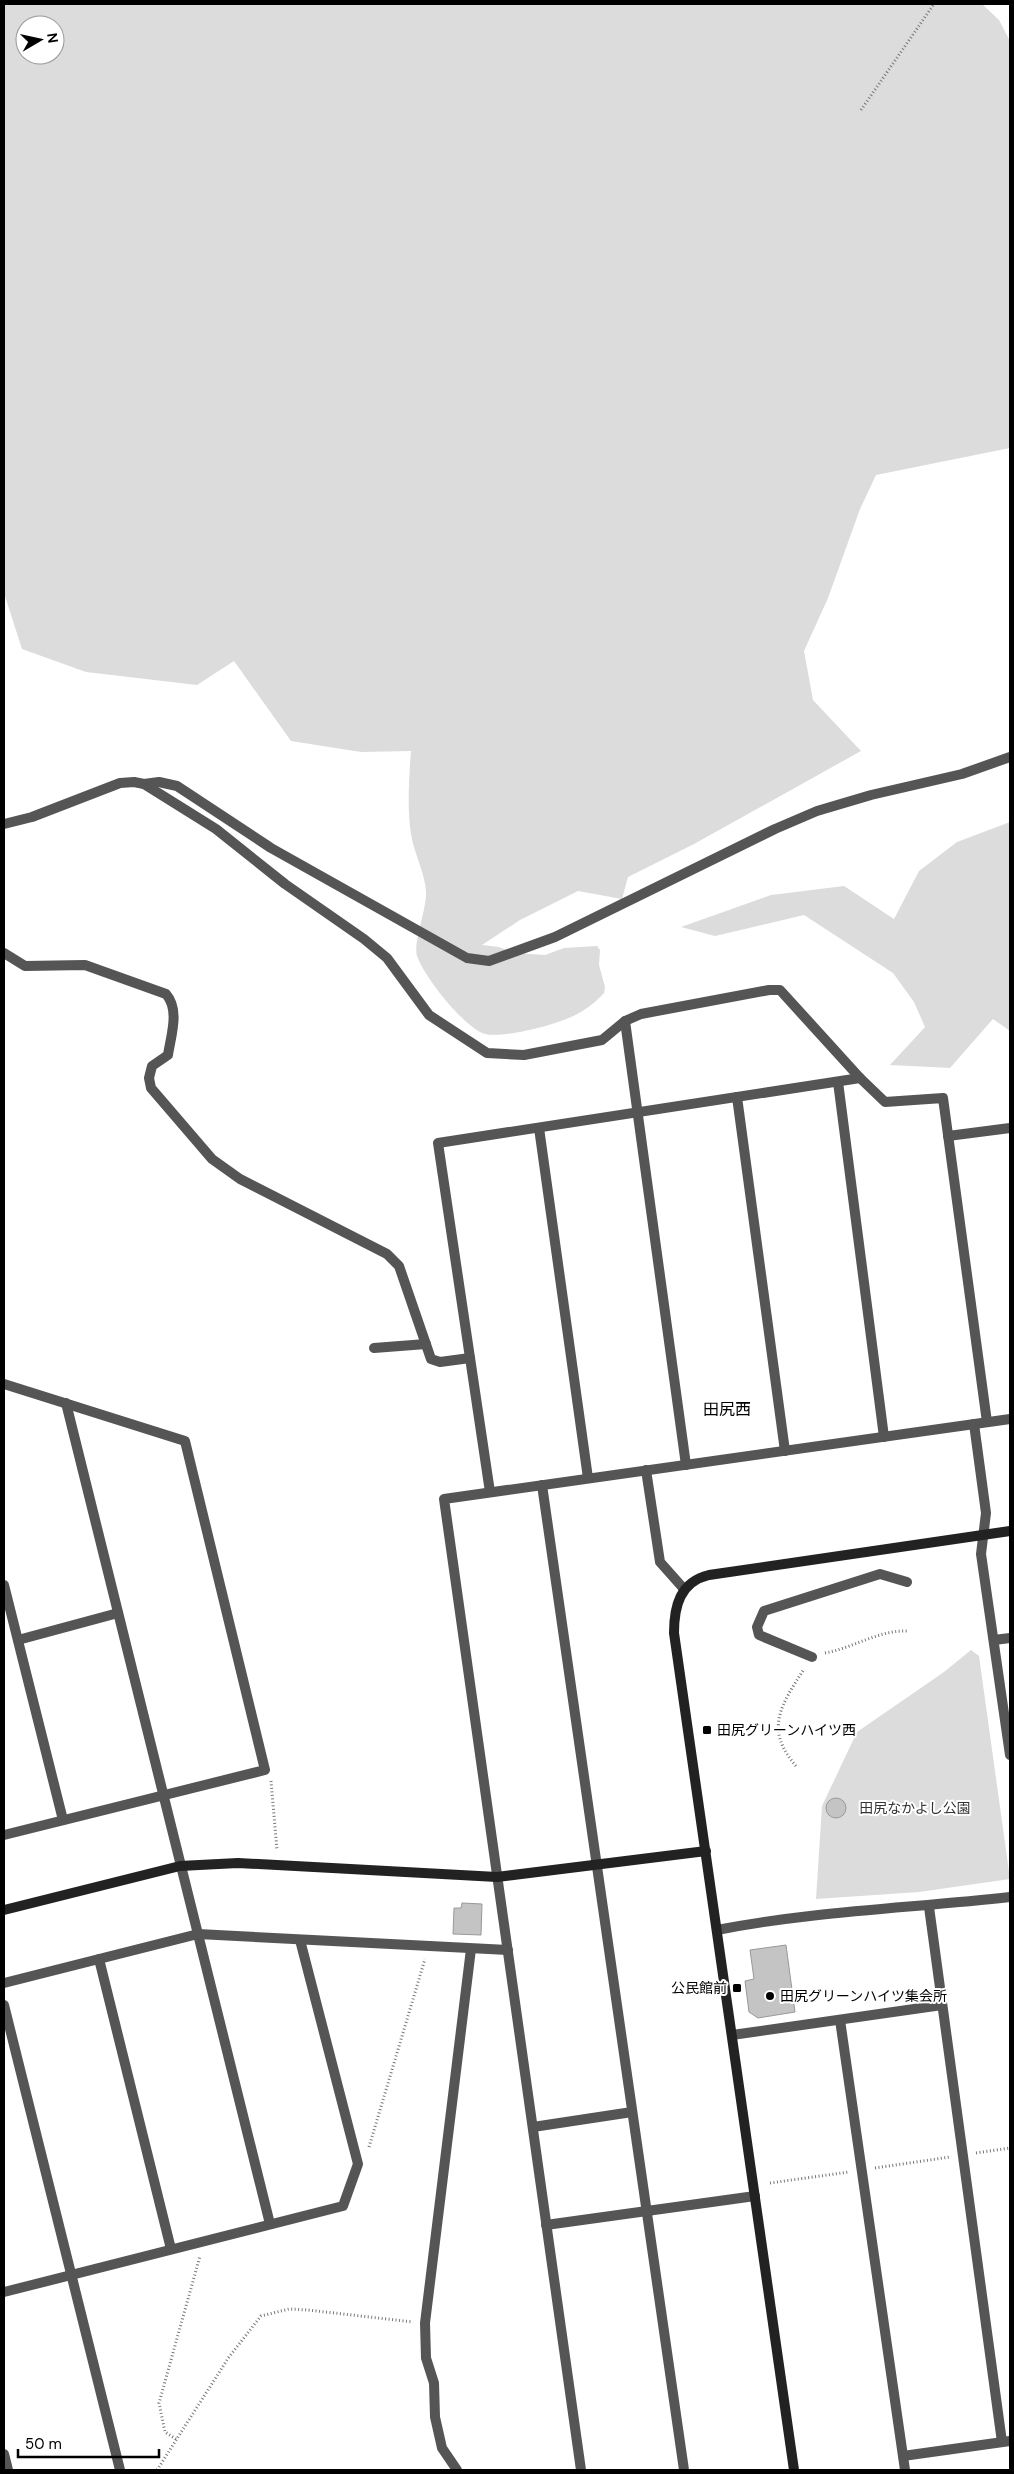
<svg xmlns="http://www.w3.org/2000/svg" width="1014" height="2474" viewBox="0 0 1014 2474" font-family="'DM Sans','Noto Sans JP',sans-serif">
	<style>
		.green { fill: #dcdcdc; fill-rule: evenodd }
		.building { fill: #c4c4c4; stroke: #999 }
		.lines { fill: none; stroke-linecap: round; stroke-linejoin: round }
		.path { stroke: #777; stroke-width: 3; stroke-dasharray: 1 2.5; stroke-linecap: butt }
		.street { stroke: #555; stroke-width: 10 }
		.secondary { stroke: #222; stroke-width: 10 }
		.poi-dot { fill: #000; stroke: #fff; stroke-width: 2 }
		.labels { text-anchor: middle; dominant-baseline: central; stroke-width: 4; stroke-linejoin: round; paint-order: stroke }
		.poi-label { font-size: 14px; fill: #000; stroke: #fff; text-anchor: start }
		.park-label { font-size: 14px; fill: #333; stroke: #fff }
		.quarter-label { font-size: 16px; fill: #000; stroke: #fff }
	</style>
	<rect width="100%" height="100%" fill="#fff"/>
	<g class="green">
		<path d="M 4,4 L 982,4 L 999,20 L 1010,41 L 1010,448 L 876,475 L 860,509 L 828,598 L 804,651 L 813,700 L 861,751 L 694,844 L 628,877 L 622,899 L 578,891 L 520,920 L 482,945 L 499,947 L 515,953 L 545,955 L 564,948 L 597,946 L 600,950 L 599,965 L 605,987 L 604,993 C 595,1003 583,1012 571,1017 C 554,1025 499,1040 482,1033 C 461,1023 425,978 417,956 C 413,943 427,908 426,892 C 425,873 414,853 411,834 C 407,807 409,778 411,751 L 361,752 L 291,741 L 234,661 L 197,685 L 86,672 L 22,649 L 4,593 ZM 25,25 L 55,25 L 55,55 L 25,55 Z"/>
		<path d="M 1010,822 L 1010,1031 L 993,1019 L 950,1068 L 890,1065 L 925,1027 L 914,1002 L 893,973 L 804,915 L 715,936 L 681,927 L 771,895 L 844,886 L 894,919 L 919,871 L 957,842 Z"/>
		<path d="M 971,1650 L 979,1656 L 1010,1879 L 919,1892 L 816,1899 L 822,1806 L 857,1732 L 944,1672 Z"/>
	</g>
	<g class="building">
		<circle cx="836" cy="1808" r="10"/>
		<path d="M 462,1903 L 482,1904 L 481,1935 L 453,1934 L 454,1908 L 461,1908 Z"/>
		<path d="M 786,1945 L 795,2012 L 758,2018 L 749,2012 L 745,1981 L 754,1979 L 750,1950 Z"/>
	</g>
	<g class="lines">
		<g class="path">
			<path d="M 861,110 L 934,4"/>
			<path d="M 825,1653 C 853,1648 879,1630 907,1631"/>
			<path d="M 796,1766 C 764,1729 781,1705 804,1669"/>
			<path d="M 271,1781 L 277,1850"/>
			<path d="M 369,2147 L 425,1959"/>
			<path d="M 976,2153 L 1010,2148"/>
			<path d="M 875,2168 L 950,2157"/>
			<path d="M 770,2183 L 849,2172"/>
			<path d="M 176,2439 L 165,2432 L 159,2403 L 200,2256"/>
			<path d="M 157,2470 L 229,2357 L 261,2316 L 289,2309 L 308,2310 L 413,2322"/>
		</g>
		<g class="street">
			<path d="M 144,784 L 159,782 L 177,786 L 271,848 L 467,958 L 489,961 L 555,937 L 775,829 L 817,811 L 871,795 L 962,774 L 1010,757"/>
			<path d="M 4,824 L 32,817 L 120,783 L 134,782 L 144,784 L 216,829 L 285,884 L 364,939 L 387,958 L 429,1015 L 487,1053 L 524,1055 L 602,1040 L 625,1021 L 641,1014 L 769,990 L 780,990 L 860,1078 L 885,1102 L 943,1098 L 987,1422"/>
			<path d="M 4,953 L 25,966 L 85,965 L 166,994 C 180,1010 171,1035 168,1055 L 152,1066 L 149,1078 L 151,1088 L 212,1159 L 240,1179 L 387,1254 L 399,1266 L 431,1359 L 440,1362 L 470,1358"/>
			<path d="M 625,1021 L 686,1465"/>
			<path d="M 838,1082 L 884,1437"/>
			<path d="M 737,1097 L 785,1451"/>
			<path d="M 539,1128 L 588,1478"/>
			<path d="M 948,1136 L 1010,1128"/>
			<path d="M 374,1348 L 426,1344"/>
			<path d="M 4,1384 L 185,1441 L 265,1770 L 4,1835"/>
			<path d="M 66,1403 L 270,2224"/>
			<path d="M 974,1424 L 986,1513 L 981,1554 L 1010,1755"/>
			<path d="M 646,1470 L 660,1562 L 684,1589"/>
			<path d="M 542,1485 L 684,2470"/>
			<path d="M 490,1492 L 438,1143 L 860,1078"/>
			<path d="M 4,1585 L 63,1820"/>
			<path d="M 18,1640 L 118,1613"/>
			<path d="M 994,1640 L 1010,1638"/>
			<path d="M 812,1657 L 759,1635 L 757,1627 L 764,1611 L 880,1574 L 907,1582"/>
			<path d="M 929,1907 L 1002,2442"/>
			<path d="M 717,1930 C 814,1911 913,1908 1010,1897"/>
			<path d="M 99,1959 L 171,2249"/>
			<path d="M 4,1983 L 198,1934 L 508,1950"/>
			<path d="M 4,2005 L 120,2470"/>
			<path d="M 840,2020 L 905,2470"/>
			<path d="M 732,2035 L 942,2005"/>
			<path d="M 533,2127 L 632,2112"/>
			<path d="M 546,2225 L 755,2196"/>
			<path d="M 4,2292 L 343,2206 L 358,2164 L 300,1940"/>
			<path d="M 4,2454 L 8,2470"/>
			<path d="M 903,2456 L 1010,2441"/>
			<path d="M 457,2470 L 442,2448 L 435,2417 L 434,2383 L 426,2358 L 425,2323 L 471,1949"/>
			<path d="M 581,2470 L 444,1499 L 1010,1419"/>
		</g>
		<g class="secondary">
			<path d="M 4,1910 L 180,1866 L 238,1863 L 497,1877 L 706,1851"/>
			<path d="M 794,2470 L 674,1633 C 674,1606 680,1582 709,1575 L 1010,1531"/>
		</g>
	</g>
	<g class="poi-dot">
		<rect x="702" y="1725" width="10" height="10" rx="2.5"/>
		<rect x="732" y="1983" width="10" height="10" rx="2.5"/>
		<circle cx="770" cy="1996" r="5"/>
	</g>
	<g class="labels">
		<g class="poi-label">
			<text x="717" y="1730">田尻グリーンハイツ西</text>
			<text x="727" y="1988" text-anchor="end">公民館前</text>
			<text x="780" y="1996">田尻グリーンハイツ集会所</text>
		</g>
		<g class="park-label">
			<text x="915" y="1808">田尻なかよし公園</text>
		</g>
		<g class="quarter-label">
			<text x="727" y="1409">田尻西</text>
		</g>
	</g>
	<rect width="1014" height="2474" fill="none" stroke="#000000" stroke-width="10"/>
	<g transform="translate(40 40) rotate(81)"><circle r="24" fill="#ffffff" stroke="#999999"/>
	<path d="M0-4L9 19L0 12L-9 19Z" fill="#000000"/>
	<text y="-8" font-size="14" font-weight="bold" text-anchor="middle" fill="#000000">N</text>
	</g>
	<path d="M18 2449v8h141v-8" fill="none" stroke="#000000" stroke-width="2.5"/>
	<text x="25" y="2449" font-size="15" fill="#000000" stroke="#ffffff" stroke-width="4" paint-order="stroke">50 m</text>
</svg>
